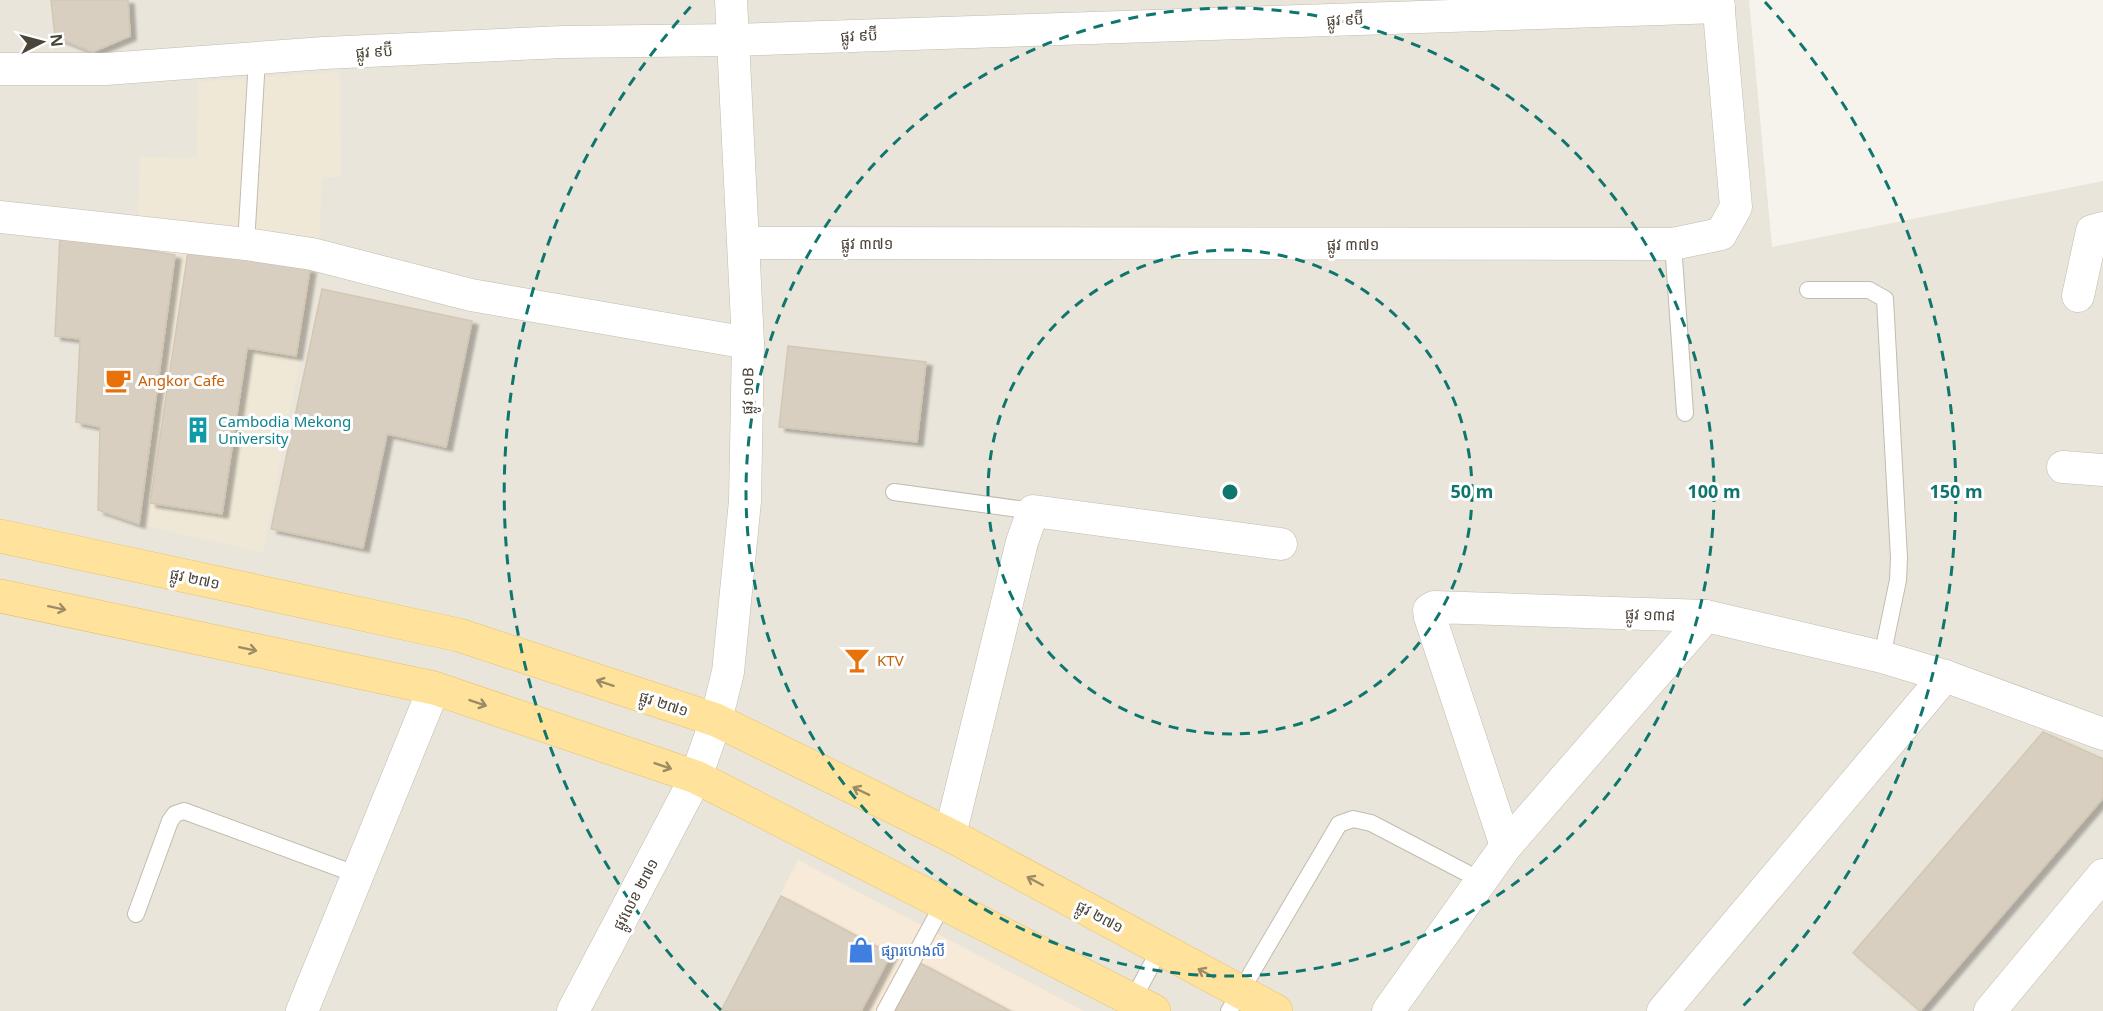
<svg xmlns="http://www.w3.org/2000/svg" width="2103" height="1011" viewBox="0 0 2103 1011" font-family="'Noto Sans','Noto Sans Khmer',sans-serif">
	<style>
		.residential { fill: #eae5da }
		.commercial { fill: #f7ead8 }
		.education { fill: #efe8d6 }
		.building { fill: #d8cfc1; stroke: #d3c7b4; stroke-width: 1.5; filter: url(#shadow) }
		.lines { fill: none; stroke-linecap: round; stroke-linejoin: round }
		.lane-casing { stroke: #c2bbae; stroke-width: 18 }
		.street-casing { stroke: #c2bbae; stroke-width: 33 }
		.primary-casing { stroke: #e6c16a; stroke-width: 34 }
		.lane { stroke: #fff; stroke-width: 16 }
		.street { stroke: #fff; stroke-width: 32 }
		.primary { stroke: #ffe39c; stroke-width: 33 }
		.oneway { stroke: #9c8c66 }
		.ring { fill: none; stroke: #0f766e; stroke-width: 3; stroke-dasharray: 10 8 }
		.labels { text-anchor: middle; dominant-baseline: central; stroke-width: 6; stroke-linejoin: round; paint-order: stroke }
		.street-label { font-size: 15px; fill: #4b4439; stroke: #fff }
		.food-label { font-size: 15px; fill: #c56008; stroke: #fff; text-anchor: start }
		.culture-label { font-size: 15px; fill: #0d838f; stroke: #fff; text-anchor: start }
		.shop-label { font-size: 15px; fill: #366cbe; stroke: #fff; text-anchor: start }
		.centre { fill: #0f766e; stroke: #fff; stroke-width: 3 }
		.ring-label { font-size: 18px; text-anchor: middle; font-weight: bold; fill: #0f766e; stroke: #fff; stroke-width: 6; stroke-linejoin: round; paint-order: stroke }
	</style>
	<defs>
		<filter id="shadow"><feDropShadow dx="6" dy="4" stdDeviation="1.5" flood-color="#0004"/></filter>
	</defs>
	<rect width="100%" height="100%" fill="#f6f3ec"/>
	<path class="residential" d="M 0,0 L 1749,0 L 1772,247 L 2103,181 L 2103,1011 L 0,1011 Z"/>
	<path class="commercial" d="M 798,860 L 1084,1011 L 721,1011 Z"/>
	<path class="education" d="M 340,72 L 341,177 L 322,177 L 318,264 L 263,553 L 139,524 L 177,247 L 137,241 L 140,157 L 197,158 L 198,82 Z"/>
	<g class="building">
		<path d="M 51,0 L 128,0 L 130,36 L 93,52 L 55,37 Z"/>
		<path d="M 60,235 L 175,255 L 139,524 L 98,510 L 100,427 L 76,422 L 80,339 L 55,336 Z"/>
		<path d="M 188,251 L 310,269 L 296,356 L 247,348 L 222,514 L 150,503 Z"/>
		<path d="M 322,289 L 472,321 L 446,447 L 387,434 L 363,548 L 271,529 Z"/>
		<path d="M 788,346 L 926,362 L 917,442 L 779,427 Z"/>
		<path d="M 2043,732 L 2103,759 L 2103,798 L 1920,1011 L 1853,953 Z"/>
		<path d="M 781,896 L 891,954 L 861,1011 L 721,1011 Z"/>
		<path d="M 920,963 L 1010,1011 L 895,1011 Z"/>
	</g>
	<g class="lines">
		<g class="lane-casing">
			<g id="lane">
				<path d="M 246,244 L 257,59"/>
				<path d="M 1673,244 L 1685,413"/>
				<path d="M 1808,290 L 1869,290 L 1885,299 L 1899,558 L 1898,580 L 1882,657"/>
				<path d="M 894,492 L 1033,511"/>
				<path d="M 136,914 L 170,821 L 175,814 L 184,811 L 358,875"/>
				<path d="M 1131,1003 L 1160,949"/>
				<path d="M 885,1011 L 943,904"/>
				<path d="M 1229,1011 L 1339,824 L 1353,819 L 1371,823 L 1482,881"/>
			</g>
		</g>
		<g class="street-casing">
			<g id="street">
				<path d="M 0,69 L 106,69 L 324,53 L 563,42 L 734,40 L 1719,7"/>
				<path d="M 0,217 L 246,244 L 312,254 L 471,295 L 748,343"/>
				<path d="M 745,243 L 1673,244 L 1721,234 L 1736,207 L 1718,0"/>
				<path d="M 2078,296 L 2092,231 L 2103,228"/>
				<path d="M 2063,467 L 2103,470"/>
				<path d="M 950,835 L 1022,542 L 1033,511 L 1281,544"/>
				<path d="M 1506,846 L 1430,617 L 1429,610 L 1434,607 L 1706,616 L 1882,657 L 1945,676 L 2103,734"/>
				<path d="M 302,1011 L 434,688"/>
				<path d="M 573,1011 L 696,777 L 716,720 L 728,672 L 745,501 L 748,343 L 731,0"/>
				<path d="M 1388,1011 L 1506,846 L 1706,616"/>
				<path d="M 1663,1011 L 1945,676"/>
				<path d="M 1990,1011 L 2103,875"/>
			</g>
		</g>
		<g class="primary-casing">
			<g id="primary">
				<path d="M 0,536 L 459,635 L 716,720 L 950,835 L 1276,1011"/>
				<path d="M 0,596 L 434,688 L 696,777 L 1154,1011"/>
			</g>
		</g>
		<use href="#lane" class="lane"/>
		<use href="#street" class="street"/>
		<use href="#primary" class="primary"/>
	</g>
	<defs><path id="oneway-shaft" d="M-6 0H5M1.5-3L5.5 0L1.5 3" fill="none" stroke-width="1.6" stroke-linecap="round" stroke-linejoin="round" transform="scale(1.5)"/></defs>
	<g class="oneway">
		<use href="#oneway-shaft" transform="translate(57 608) rotate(12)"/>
		<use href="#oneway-shaft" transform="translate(248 649) rotate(12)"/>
		<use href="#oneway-shaft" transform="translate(605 683) rotate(-162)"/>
		<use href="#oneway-shaft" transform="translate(478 703) rotate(19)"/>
		<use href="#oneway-shaft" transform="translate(663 766) rotate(19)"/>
		<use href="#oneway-shaft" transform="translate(861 791) rotate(-154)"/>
		<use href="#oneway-shaft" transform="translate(1035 881) rotate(-152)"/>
		<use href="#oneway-shaft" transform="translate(1206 973) rotate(-152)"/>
	</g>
	<g class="ring">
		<circle cx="1230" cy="492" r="242"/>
		<circle cx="1230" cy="492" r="484"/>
		<path d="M721 1010A726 726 0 0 1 695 2M1765 2A726 726 0 0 1 1739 1010"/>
	</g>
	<defs>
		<g id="cafe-bare" transform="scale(2.07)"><path d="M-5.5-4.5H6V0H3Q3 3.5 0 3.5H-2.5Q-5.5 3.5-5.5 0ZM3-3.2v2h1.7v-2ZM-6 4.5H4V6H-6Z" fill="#e8710a" stroke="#fff" stroke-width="2.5" paint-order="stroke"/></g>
		<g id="building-bare" transform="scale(2.07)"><path d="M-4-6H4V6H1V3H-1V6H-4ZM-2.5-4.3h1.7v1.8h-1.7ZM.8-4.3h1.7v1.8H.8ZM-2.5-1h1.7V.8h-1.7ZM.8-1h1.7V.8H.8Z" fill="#0f9aa8" stroke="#fff" stroke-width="2.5" paint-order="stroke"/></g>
		<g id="bar-bare" transform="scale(2.07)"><path d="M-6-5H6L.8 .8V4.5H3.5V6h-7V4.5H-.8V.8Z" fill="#e8710a" stroke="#fff" stroke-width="2.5" paint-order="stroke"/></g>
		<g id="shop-bare" transform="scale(2.07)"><path d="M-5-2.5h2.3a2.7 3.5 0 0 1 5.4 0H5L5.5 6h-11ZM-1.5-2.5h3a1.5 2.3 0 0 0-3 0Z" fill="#3f7fe0" stroke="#fff" stroke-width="2.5" paint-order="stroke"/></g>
	</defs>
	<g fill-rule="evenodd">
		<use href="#cafe-bare" x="118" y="380"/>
		<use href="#building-bare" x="198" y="430"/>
		<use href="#bar-bare" x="857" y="660"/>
		<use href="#shop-bare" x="861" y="950"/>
	</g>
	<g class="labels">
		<g class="street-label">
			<text transform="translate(1345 19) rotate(-2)">ផ្លូវ ៩ប៊ី</text>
			<text transform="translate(859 35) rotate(-2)">ផ្លូវ ៩ប៊ី</text>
			<text transform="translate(374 51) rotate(-3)">ផ្លូវ ៩ប៊ី</text>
			<text x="867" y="243">ផ្លូវ ៣៧១</text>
			<text x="1353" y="244">ផ្លូវ ៣៧១</text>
			<text transform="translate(747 391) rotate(-89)">ផ្លូវ ១០B</text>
			<text transform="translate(195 578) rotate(12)">ផ្លូវ ២៧១</text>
			<text transform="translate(1650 614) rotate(2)">ផ្លូវ ១៣៨</text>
			<text transform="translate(664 703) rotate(18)">ផ្លូវ ២៧១</text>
			<text transform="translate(635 894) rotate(-62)">ផ្លូវលេខ ២៧១</text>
			<text transform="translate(1100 916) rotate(28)">ផ្លូវ ២៧១</text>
		</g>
		<g class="food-label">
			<text x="138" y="380">Angkor Cafe</text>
			<text x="877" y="660">KTV</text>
		</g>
		<g class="culture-label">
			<text x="218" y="421">Cambodia Mekong<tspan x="218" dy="17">University</tspan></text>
		</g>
		<g class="shop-label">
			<text x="881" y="950">ផ្សារហេងលី</text>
		</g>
	</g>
	<circle cx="1230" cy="492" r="9" class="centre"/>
	<g class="ring-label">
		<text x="1472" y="498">50 m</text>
		<text x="1714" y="498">100 m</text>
		<text x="1956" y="498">150 m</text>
	</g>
	<g transform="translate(42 42) rotate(84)" stroke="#ffffff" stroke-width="4.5" paint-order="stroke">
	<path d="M0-4.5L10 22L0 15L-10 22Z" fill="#4b4439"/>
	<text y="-9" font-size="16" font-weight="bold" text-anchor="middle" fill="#4b4439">N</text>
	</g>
</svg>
